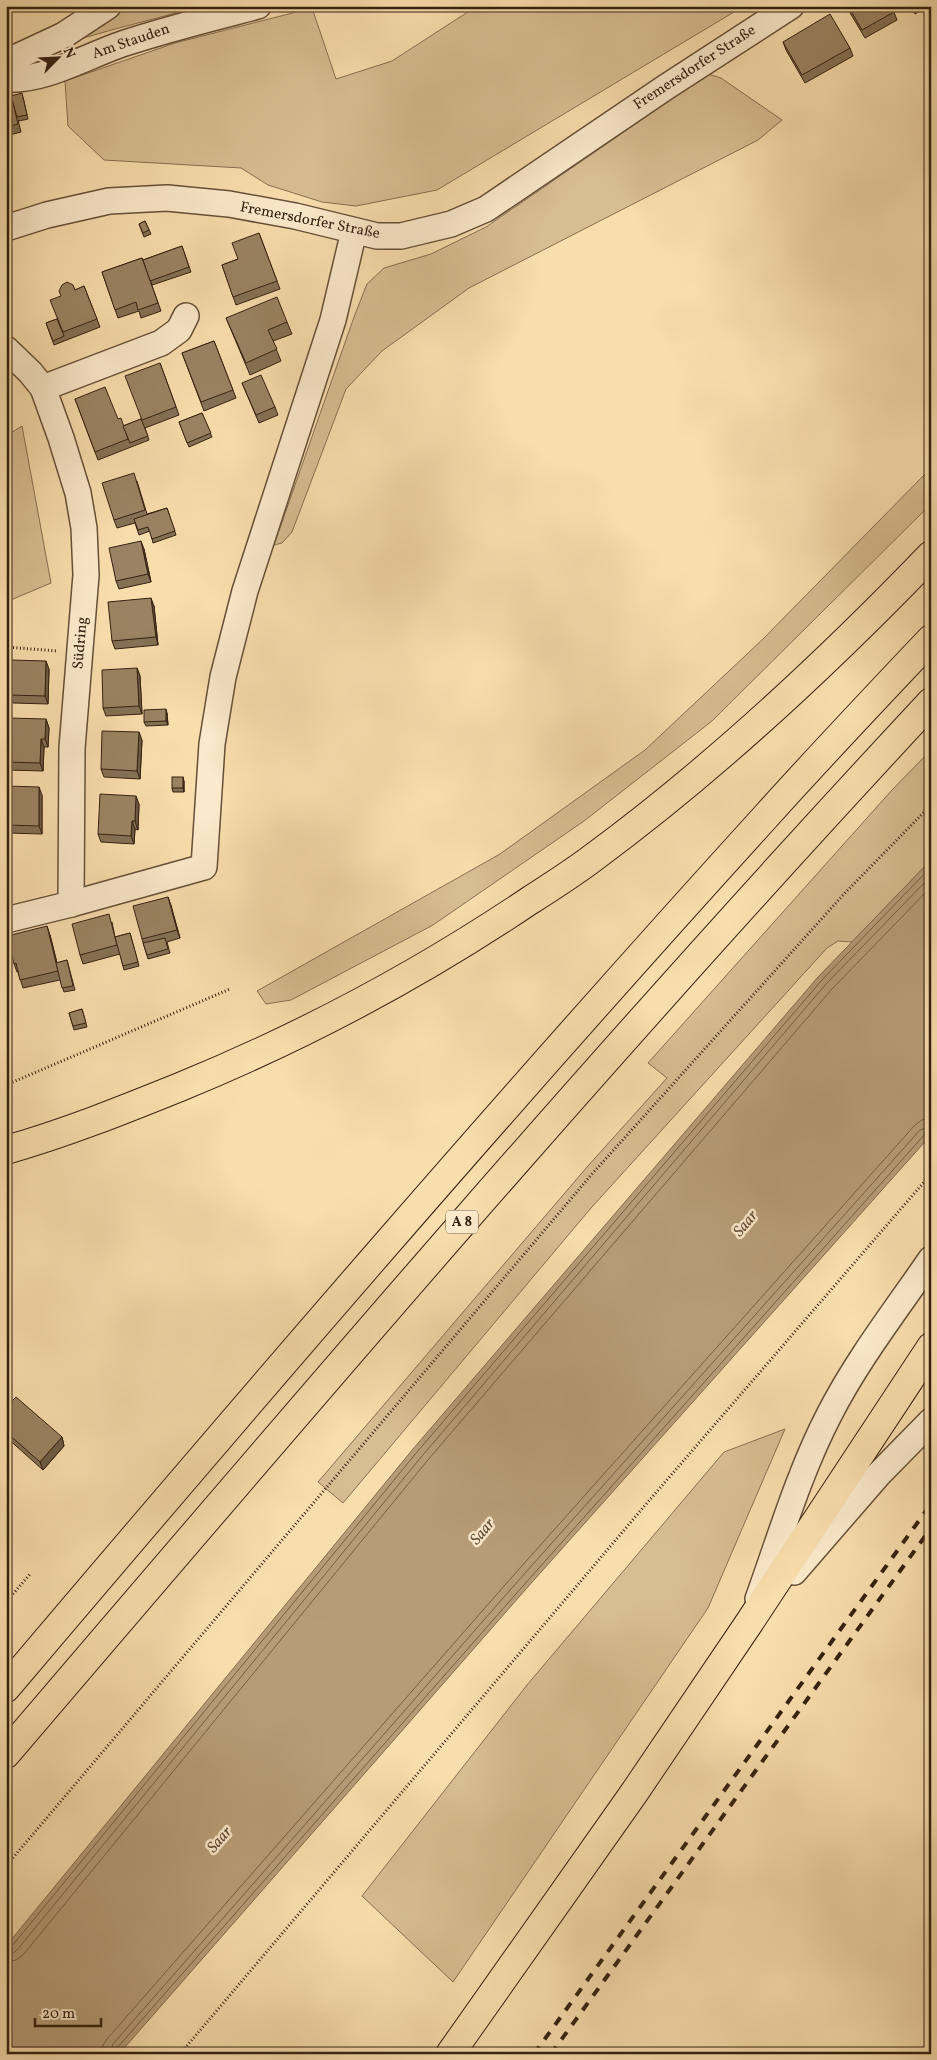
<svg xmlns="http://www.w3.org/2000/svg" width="937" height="2060" viewBox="0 0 937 2060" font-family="Vollkorn,serif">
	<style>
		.green { fill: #d7bd92; stroke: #866f52 }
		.water { fill: #b69d78; stroke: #826b4f }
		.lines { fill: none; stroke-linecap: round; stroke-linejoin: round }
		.shore { stroke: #765f44; stroke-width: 1 }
		.minor-casing { stroke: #665038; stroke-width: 28 }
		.major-casing { stroke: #352111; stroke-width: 30 }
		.highway-casing { stroke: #352111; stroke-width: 30 }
		.path { stroke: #352111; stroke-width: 3; stroke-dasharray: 1 2.5; stroke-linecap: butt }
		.minor { stroke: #fae9ca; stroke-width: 25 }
		.major { stroke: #f8ddad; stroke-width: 28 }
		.highway { stroke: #f8ddad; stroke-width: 28 }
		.rail { stroke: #352111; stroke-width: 4; stroke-dasharray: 9 9; stroke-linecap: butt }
		.wall { fill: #847154; stroke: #352111 }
		.shaded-wall { fill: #6c5c45; stroke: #352111 }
		.building { fill: #9a8362; stroke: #352111 }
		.labels { text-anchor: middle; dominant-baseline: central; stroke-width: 5; stroke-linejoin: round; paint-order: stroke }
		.shield { fill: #fae9ca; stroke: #705d48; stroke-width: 1 }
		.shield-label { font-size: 14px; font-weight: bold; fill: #352111 }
		.street-label { font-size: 15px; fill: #352111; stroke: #fae9ca }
		.water-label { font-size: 16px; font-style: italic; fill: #624c35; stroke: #fae9ca }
	</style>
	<rect width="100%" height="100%" fill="#f8ddad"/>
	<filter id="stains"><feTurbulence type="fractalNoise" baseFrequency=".004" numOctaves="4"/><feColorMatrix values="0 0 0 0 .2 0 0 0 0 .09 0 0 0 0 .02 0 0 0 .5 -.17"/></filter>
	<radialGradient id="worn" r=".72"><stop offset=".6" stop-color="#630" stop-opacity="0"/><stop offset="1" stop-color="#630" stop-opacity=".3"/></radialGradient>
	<g class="green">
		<path d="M 78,6 L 203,6 L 115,29 L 73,41 L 88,16 Z"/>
		<path d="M 477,6 L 744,6 L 437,190 L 356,206 L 322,202 L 268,185 L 241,168 L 104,160 L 68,126 L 65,81 L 175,43 L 312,8 L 336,79 L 392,61 Z"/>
		<path d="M 708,74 L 721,78 L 782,120 L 758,140 L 469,288 L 382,351 L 346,389 L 292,532 L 282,543 L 274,545 L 354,317 L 367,284 L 384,268 L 431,254 L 486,227 Z"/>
		<path d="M 22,426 L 51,583 L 6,602 L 6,436 Z"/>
		<path d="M 931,468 L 931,504 L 712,721 L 584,821 L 433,925 L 291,1000 L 266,1004 L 257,991 L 500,854 L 645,750 L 763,639 Z"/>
		<path d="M 931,750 L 931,860 L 852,942 L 838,941 L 827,948 L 591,1208 L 343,1503 L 318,1482 L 587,1167 L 667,1078 L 648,1063 L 892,790 Z"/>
		<path d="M 785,1429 L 708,1608 L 453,1982 L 362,1896 L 527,1685 L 724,1452 Z"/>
	</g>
	<path class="water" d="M 931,860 L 931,1135 L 526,1589 L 119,2054 L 6,2054 L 6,1946 L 413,1449 L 818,977 Z"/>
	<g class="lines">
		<g class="shore">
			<path d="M 6,1948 L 12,1946 L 417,1452 L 822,980 L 931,867"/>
			<path d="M 6,1955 L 12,1954 L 17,1950 L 422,1456 L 826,984 L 931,876"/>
			<path d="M 6,1962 L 16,1960 L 23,1955 L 427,1461 L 832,989 L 931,887"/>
			<path d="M 102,2054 L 103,2045 L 107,2039 L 512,1577 L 915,1125 L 922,1120 L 931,1118"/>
			<path d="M 110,2054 L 113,2044 L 518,1581 L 920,1130 L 931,1126"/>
			<path d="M 116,2054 L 117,2048 L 523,1586 L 925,1134 L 931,1132"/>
		</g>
		<g class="minor-casing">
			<g id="minor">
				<path d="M 6,62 L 64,35 L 108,6"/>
				<path d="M 6,79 C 43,82 87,56 122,44 C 167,29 212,18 258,6"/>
				<path d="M 6,228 L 47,215 L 109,201 L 167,198 L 229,204 L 295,216 L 377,236 L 401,236 L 451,224 L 486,209 L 666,87 L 791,6"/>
				<path d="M 6,349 L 30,372 L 43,388 L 61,438 L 78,493 L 84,528 L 86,575 L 72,748 L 71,904"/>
				<path d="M 43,388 L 161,343 L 179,330 L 186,316"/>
				<path d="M 6,920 L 71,904 L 204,867 L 212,744 L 223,677 L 245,591 L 333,320 L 354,231"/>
				<path d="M 794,1572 L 878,1475 L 931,1421"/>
				<path d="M 758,1599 C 780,1538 799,1473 829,1415 C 857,1360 896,1310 931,1259"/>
			</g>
		</g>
		<g class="major-casing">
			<g id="major">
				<path d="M 6,1150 C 66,1133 123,1110 180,1087 C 302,1037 419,975 529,901 C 551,887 573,873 594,857 C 716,767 826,664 931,555"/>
				<path d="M 450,2054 L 634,1793 L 749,1623 L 931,1347"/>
			</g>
		</g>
		<g class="highway-casing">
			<g id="highway">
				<path d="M 6,1688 C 256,1393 508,1100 768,814 C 821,755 876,697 931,639"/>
				<path d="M 6,1754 C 309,1399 612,1044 931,702"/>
			</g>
		</g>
		<g class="path">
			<path d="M 6,647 L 57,651"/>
			<path d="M 6,1085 L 230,989"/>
			<path d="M 6,1602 L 31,1573"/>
			<path d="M 6,1866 L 592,1174 L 844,894 L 931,805"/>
			<path d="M 180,2054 L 647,1503 L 931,1174"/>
		</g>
		<use href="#minor" class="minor"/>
		<use href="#major" class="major"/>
		<use href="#highway" class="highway"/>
		<g class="rail">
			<path d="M 534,2054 L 931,1504"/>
			<path d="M 551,2054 L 931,1528"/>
		</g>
	</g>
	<g class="wall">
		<path d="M 846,6 L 890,6 L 894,12 L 897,20 L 865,38 Z"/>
		<path d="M 910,6 L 929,6 L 915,14 Z"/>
		<path d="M 783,42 L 850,48 L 853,56 L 805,83 L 786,50 Z"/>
		<path d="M 6,91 L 12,96 L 23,97 L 28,119 L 19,121 L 18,120 L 21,132 L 6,136 Z"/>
		<path d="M 145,221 L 151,234 L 144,237 L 139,224 Z"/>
		<path d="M 259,233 L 280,289 L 236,305 L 222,265 L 238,259 Z"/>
		<path d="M 182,246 L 191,272 L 152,285 L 143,260 Z"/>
		<path d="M 142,258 L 161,311 L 141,318 L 139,311 L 118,318 L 102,272 Z"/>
		<path d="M 84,286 L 100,327 L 54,345 L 46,323 L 57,319 L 75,290 Z"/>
		<path d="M 226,318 L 287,322 L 292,334 L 273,341 L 281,361 L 250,375 Z"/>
		<path d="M 214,341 L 236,398 L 204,411 L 182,353 Z"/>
		<path d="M 160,363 L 179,415 L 145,428 L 149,440 L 98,460 L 75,399 L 118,419 L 123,426 L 141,419 Z"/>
		<path d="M 242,383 L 275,407 L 278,415 L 259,423 Z"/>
		<path d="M 202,413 L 212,437 L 189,447 L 179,422 Z"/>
		<path d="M 137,481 L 147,514 L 167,508 L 176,535 L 153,543 L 150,531 L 139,535 L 135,523 L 117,528 L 114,520 Z"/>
		<path d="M 144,549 L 151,582 L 119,589 L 116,581 Z"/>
		<path d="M 154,606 L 158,645 L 115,649 L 112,641 Z"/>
		<path d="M 137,668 L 140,676 L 142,714 L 106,716 L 103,708 Z"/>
		<path d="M 49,669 L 48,704 L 13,703 L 10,695 Z"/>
		<path d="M 167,713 L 168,725 L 146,726 L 144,722 Z"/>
		<path d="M 46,719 L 49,728 L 48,747 L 44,747 L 43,771 L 8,770 L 6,764 L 6,746 Z"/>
		<path d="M 142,740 L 140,779 L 104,777 L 101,769 Z"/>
		<path d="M 184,781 L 184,792 L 173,792 L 172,788 Z"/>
		<path d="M 6,786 L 42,795 L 42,834 L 7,833 Z"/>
		<path d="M 139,804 L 138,830 L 135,829 L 134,844 L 101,842 L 98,834 Z"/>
		<path d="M 6,864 L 12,876 L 6,879 Z"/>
		<path d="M 168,897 L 180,938 L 167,942 L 170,953 L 148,959 L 142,939 Z"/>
		<path d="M 112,922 L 115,937 L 130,933 L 139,966 L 124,970 L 120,954 L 83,964 L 80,955 Z"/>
		<path d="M 50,935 L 57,963 L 67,960 L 75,990 L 64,992 L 60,980 L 23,988 L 18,972 L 17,972 L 14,964 Z"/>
		<path d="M 82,1009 L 87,1027 L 74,1030 L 69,1013 Z"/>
		<path d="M 6,1407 L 62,1437 L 64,1446 L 43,1470 L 6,1437 Z"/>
	</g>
	<g class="shaded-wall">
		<path d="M 141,541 L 144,549 L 151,582 L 148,574 Z"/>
		<path d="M 151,598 L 154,606 L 158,645 L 156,637 Z"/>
		<path d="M 46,661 L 49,669 L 48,704 L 45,696 Z"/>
		<path d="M 137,668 L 140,676 L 142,714 L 139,706 Z"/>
		<path d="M 166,709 L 167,713 L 168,725 L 166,721 Z"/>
		<path d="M 46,719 L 49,728 L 48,747 L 45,739 Z"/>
		<path d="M 139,732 L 142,740 L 140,779 L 137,771 Z"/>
		<path d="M 41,739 L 44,747 L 43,771 L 40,763 Z"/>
		<path d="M 183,777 L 184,781 L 184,792 L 183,788 Z"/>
		<path d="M 39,787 L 42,795 L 42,834 L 39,826 Z"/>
		<path d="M 136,796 L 139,804 L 138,830 L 135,821 Z"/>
		<path d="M 132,821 L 135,829 L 134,844 L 131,836 Z"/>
		<path d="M 168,897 L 171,905 L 180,938 L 177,930 Z"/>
		<path d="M 47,926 L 50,935 L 61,979 L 58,971 Z"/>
		<path d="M 62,1437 L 64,1446 L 43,1470 L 40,1462 Z"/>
	</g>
	<g class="building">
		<path d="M 848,6 L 890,6 L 894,12 L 862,30 Z"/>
		<path d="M 830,14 L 850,48 L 802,75 L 783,42 Z"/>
		<path d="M 10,90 L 18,124 L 6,127 L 6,91 Z"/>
		<path d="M 22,93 L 27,115 L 17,117 L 11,96 Z"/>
		<path d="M 145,221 L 149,230 L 143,233 L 139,224 Z"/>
		<path d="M 259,233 L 277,281 L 233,297 L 222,265 L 238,259 L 232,243 Z"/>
		<path d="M 182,246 L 189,267 L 150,281 L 143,260 Z"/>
		<path d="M 142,258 L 158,303 L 138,310 L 136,302 L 115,310 L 102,272 Z"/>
		<path d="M 67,282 L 73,285 L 75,290 L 84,286 L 97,319 L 63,332 L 50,300 L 61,296 L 59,291 L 62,285 Z"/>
		<path d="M 277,297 L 287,322 L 268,330 L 277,349 L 246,363 L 226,318 Z"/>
		<path d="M 57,319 L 64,336 L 53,341 L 46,323 Z"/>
		<path d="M 214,341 L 233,390 L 201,402 L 182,353 Z"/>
		<path d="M 160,363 L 176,407 L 142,420 L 125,376 Z"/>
		<path d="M 261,375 L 275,407 L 256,415 L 242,383 Z"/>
		<path d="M 105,387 L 118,419 L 121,418 L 128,439 L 95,452 L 75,399 Z"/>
		<path d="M 202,413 L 211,433 L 187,443 L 179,422 Z"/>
		<path d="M 141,419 L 148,436 L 130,443 L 123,426 Z"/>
		<path d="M 134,473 L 145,510 L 114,520 L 102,483 Z"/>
		<path d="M 167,508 L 175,531 L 152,539 L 148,527 L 138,530 L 134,519 Z"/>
		<path d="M 141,541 L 148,574 L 116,581 L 109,548 Z"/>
		<path d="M 151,598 L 156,637 L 112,641 L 108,602 Z"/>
		<path d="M 11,660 L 46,661 L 45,696 L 10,695 Z"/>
		<path d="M 137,668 L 139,706 L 103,708 L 102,670 Z"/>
		<path d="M 166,709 L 166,721 L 144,722 L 144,710 Z"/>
		<path d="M 8,718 L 46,719 L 45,739 L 41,739 L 40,763 L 6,762 Z"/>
		<path d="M 102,731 L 139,732 L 137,771 L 101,769 Z"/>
		<rect x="172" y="777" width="11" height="11"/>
		<path d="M 6,786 L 39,787 L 39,826 L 6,825 Z"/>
		<path d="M 100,794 L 136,796 L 135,821 L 132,821 L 131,836 L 98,834 Z"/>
		<path d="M 6,864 L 10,872 L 6,874 Z"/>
		<path d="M 168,897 L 177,930 L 142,939 L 133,906 Z"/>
		<path d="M 109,914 L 117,945 L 80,955 L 72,924 Z"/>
		<path d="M 47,926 L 58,971 L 20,980 L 16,963 L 14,964 L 7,936 Z"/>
		<path d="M 130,933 L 138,962 L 123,966 L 115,937 Z"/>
		<path d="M 165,938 L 168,949 L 147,955 L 143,943 Z"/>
		<path d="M 67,960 L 73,986 L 62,988 L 56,963 Z"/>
		<path d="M 82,1009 L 86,1023 L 73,1026 L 69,1013 Z"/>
		<path d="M 16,1397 L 62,1437 L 40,1462 L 6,1432 L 6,1407 Z"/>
	</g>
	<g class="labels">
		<rect class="shield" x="446" y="1210.5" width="32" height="23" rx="4"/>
		<g class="shield-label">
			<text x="462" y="1222">A 8</text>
		</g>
		<g class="street-label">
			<text transform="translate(131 42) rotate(-19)">Am Stauden</text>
			<text transform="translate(695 68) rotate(-33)">Fremersdorfer Straße</text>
			<text transform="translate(310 221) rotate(11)">Fremersdorfer Straße</text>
			<text transform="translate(81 643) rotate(-85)">Südring</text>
		</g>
		<g class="water-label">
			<text transform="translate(746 1224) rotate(-50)">Saar</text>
			<text transform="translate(483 1532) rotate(-50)">Saar</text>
			<text transform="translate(220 1840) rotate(-49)">Saar</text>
		</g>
	</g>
	<rect width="937" height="2060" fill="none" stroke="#f8ddad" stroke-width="25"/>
	<rect x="8" y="8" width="922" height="2045" fill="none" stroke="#352111" stroke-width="2.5"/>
	<rect x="12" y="12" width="912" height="2035" fill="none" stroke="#352111"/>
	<g transform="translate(58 58) rotate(66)" stroke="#fae9ca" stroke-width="4" paint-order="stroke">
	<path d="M0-4L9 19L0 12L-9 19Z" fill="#352111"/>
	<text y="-8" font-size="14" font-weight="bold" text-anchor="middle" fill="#352111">N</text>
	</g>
	<path d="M35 2018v8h66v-8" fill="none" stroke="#352111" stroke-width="2.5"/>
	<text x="42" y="2018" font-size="15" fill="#352111" stroke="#fae9ca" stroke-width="4" paint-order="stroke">20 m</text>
	<rect width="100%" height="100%" filter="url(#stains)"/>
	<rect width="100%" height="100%" fill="url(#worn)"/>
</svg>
